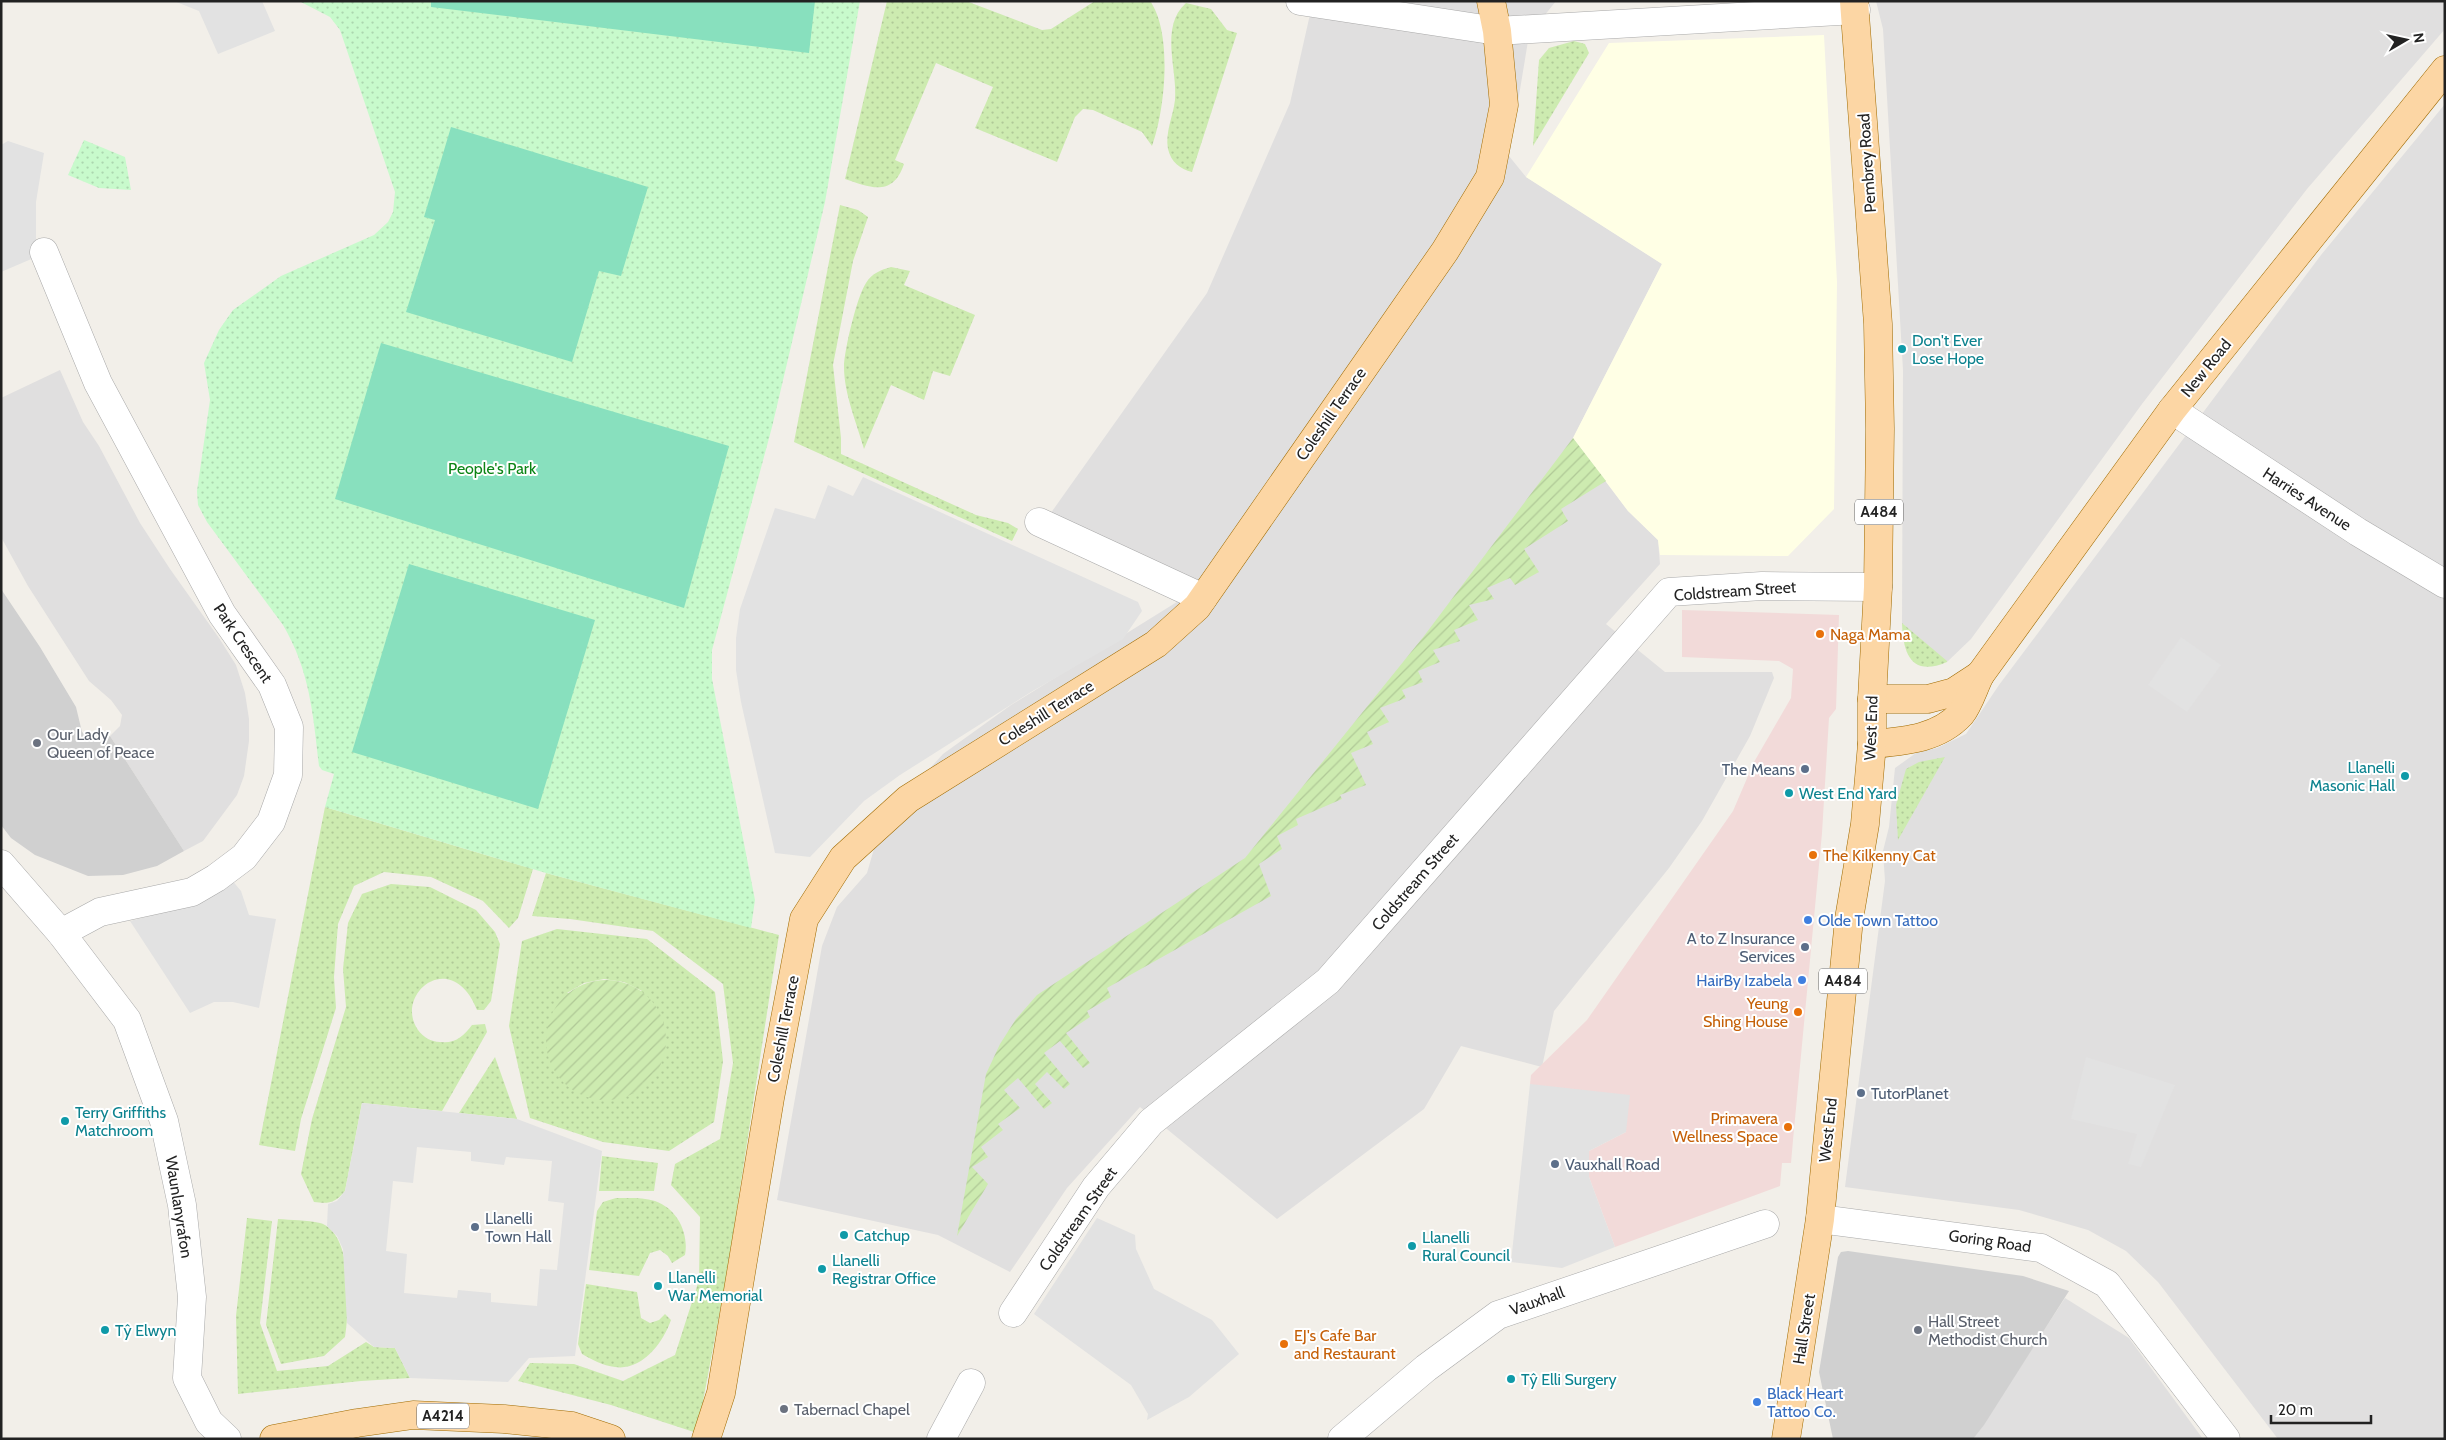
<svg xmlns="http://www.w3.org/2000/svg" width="2446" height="1440" viewBox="0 0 2446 1440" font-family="Cabin,sans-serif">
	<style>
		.residential { fill: #e0dfdf }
		.commercial { fill: #f2dad9 }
		.education { fill: #ffffe5 }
		.religious { fill: #d0d0d0 }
		.grass { fill: url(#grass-dots); fill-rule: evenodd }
		.park { fill: url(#park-dots) }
		.garden { fill: url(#garden-furrows) }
		.pitch { fill: #88e0be }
		.parking { fill: #e2e2e2; fill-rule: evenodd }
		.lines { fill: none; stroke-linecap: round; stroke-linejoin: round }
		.minor-casing { stroke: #a9a9a9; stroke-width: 29 }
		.major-casing { stroke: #a06b00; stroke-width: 29 }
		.minor { stroke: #fff; stroke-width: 28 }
		.major { stroke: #fcd6a4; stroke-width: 28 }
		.culture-dot { fill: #0f9aa8; stroke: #fff; stroke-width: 2 }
		.food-dot { fill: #e8710a; stroke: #fff; stroke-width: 2 }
		.worship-dot { fill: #6b7280; stroke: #fff; stroke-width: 2 }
		.service-dot { fill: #5c6f8a; stroke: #fff; stroke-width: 2 }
		.shop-dot { fill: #3f7fe0; stroke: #fff; stroke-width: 2 }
		.labels { text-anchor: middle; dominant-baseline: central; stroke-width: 4; stroke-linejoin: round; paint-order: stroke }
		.shield { fill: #fff; stroke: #646464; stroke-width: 1 }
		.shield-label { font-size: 15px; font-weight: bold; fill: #222 }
		.street-label { font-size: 16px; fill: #222; stroke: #fff }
		.culture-label { font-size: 16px; fill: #0d838f; stroke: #fff; text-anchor: start }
		.park-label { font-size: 16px; fill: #0c8416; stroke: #fff }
		.food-label { font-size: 16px; fill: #c56008; stroke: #fff; text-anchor: start }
		.worship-label { font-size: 16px; fill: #5b616d; stroke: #fff; text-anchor: start }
		.service-label { font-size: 16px; fill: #4e5e75; stroke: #fff; text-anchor: start }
		.shop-label { font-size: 16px; fill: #366cbe; stroke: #fff; text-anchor: start }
	</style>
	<defs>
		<pattern id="grass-dots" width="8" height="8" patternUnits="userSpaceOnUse" patternTransform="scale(1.25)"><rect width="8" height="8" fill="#cdebb0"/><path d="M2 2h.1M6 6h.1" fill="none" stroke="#b0c997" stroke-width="1.8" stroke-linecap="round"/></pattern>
		<pattern id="park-dots" width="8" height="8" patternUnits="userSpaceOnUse" patternTransform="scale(1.25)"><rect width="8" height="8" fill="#c8facc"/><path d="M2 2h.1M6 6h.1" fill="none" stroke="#acd6af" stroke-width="1.8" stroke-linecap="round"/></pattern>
		<pattern id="garden-furrows" width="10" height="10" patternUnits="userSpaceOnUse" patternTransform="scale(1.25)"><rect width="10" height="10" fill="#cdebb0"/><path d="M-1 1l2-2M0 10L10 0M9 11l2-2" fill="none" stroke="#b0c997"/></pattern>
	</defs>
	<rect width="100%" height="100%" fill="#f2efe9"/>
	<g class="residential">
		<path d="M 1313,1 L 1556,1 L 1529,35 L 1509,156 L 1526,177 L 1662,264 L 1573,438 L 1628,511 L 1658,540 L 1660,564 L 1606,624 L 1665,672 L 1772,672 L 1774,678 L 1750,736 L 1702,821 L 1669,868 L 1554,1011 L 1542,1067 L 1461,1046 L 1424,1109 L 1277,1219 L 1140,1107 L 1067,1188 L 1010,1272 L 938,1235 L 777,1200 L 822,946 L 837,907 L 867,873 L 882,821 L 943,754 L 1011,705 L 1201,587 L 1048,517 L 1207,293 L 1290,103 Z"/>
		<path d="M 1876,1 L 2445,1 L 2445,29 L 2307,189 L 2142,404 L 1971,639 L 1947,662 L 1902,623 L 1903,370 L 1883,29 Z"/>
		<path d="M 2445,104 L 2445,1439 L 2278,1439 L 2158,1282 L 2126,1251 L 2088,1230 L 2019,1210 L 1845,1187 L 1885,881 L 1883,851 L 1889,827 L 1895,768 L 1916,753 L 1937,748 L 1966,734 L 1999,685 L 2321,255 Z"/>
		<path d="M 60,370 L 83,422 L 99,446 L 140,523 L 170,569 L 219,638 L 236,665 L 245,693 L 249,719 L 249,741 L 244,776 L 237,795 L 203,841 L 184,851 L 110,736 L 120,726 L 122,715 L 111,700 L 89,681 L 28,586 L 1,537 L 1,398 Z"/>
		<path d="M 2065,1298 L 2129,1338 L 2203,1439 L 1973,1439 Z"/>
	</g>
	<path class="commercial" d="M 1682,610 L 1839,615 L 1836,709 L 1829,718 L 1822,833 L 1793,1140 L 1791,1163 L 1782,1163 L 1780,1186 L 1615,1247 L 1589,1177 L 1589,1151 L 1626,1132 L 1530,1084 L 1531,1075 L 1587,1020 L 1733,811 L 1754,762 L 1791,698 L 1793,669 L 1779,661 L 1682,657 Z"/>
	<path class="education" d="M 1824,35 L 1837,282 L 1834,509 L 1788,556 L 1660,555 L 1658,540 L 1628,511 L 1573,438 L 1662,264 L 1526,177 L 1609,43 Z"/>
	<g class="religious">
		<path d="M 1,589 L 40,647 L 76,707 L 82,732 L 89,738 L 100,741 L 110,736 L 184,851 L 157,866 L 123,875 L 88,876 L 35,855 L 11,838 L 1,825 Z"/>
		<path d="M 1848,1251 L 2023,1276 L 2069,1291 L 1984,1425 L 1973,1439 L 1833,1439 L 1819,1372 L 1838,1257 L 1841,1252 Z"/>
	</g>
	<g class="grass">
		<path d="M 887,1 L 966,1 L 1042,30 L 1051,29 L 1095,1 L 1150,1 C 1173,33 1165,111 1152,146 L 1142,132 L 1093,110 L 1083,109 L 1075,117 L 1057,162 L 975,128 L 993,87 L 936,63 L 895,160 L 904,164 C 893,197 871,188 845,179 Z"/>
		<path d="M 1186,3 L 1211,9 L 1227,30 L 1237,33 L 1192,172 C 1180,169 1171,162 1168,149 C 1165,132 1173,117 1175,100 C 1178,70 1159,27 1186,3 Z"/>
		<path d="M 1574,41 L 1585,44 L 1589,53 L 1533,146 L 1539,60 L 1549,48 Z"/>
		<path d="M 840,205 L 858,210 L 868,217 L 853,261 L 833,365 L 841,438 L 841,454 L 976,515 L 1008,523 L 1018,529 L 1012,541 L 794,442 Z"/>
		<path d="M 891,267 L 910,271 L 904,285 L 975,315 L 950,376 L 933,371 L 924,400 L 891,385 L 864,449 C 857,424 844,394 844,367 C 844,351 857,296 866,283 C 872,273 881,270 891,267 Z"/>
		<path d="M 1902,623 L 1947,661 L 1947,662 C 1912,677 1903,655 1902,623 Z"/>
		<path d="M 1945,757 L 1898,840 L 1896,805 L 1906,769 L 1919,762 Z"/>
		<path d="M 325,807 L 533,869 L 518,918 L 509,928 L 483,901 L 431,877 L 384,872 L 354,886 L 338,924 L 334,977 L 336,1008 L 301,1119 L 295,1151 L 259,1145 Z"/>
		<path d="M 546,873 L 779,935 L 726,1279 L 697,1433 L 611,1405 L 518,1381 L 530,1363 L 574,1364 L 623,1381 L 675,1355 L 699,1280 L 700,1217 L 671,1185 L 675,1164 L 720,1139 L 733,1063 L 723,984 L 653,931 L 570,919 L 532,916 Z"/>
		<path d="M 391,884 L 430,887 L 476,910 L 495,932 L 500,944 L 491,1001 L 484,1010 L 477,1010 C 452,946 393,994 418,1030 C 423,1037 431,1042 440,1042 C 455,1044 464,1036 472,1025 L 485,1024 L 487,1032 L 442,1111 L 362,1103 L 345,1191 C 335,1203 329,1204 314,1202 L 301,1174 L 312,1119 L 346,1007 L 343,969 L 348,923 L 362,894 Z"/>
		<path d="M 557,929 L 647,939 L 715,992 L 723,1061 L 714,1122 L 669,1151 L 603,1142 L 530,1118 L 509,1026 L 522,941 ZM 604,979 L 624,982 L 642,991 L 567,993 L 584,983 Z"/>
		<path d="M 495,1057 L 517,1119 L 459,1113 Z"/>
		<path d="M 602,1156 L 658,1163 L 654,1191 L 599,1191 Z"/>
		<path d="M 616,1198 C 629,1198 642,1197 655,1201 C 678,1209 689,1234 685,1255 L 672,1263 L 668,1256 L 660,1250 L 650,1253 L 639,1276 L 589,1270 L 597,1211 L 603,1202 Z"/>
		<path d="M 247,1218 L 272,1221 L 260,1323 L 277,1371 L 328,1366 L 366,1342 L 374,1347 L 395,1348 L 410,1378 L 361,1381 L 238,1394 L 236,1316 Z"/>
		<path d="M 278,1219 C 291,1220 307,1220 320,1223 C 354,1233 349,1310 345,1337 L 324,1356 L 281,1364 L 266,1325 Z"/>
		<path d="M 586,1284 L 637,1292 L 641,1318 L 650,1323 L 659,1320 L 665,1314 L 671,1320 C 663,1343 642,1371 615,1367 C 603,1366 591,1359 582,1354 L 578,1344 Z"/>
	</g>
	<g class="park">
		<path d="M 299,1 L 860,1 L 825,202 L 772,427 L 712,650 L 712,679 L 755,900 L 751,928 L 546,873 L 325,807 L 334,774 L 322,770 L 319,766 C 313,714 310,671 283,625 L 207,522 L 198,505 L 197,491 L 210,400 L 204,363 L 219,330 L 233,310 L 281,276 L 374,235 L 388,222 L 393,212 L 395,192 L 340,30 L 330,17 Z"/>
		<path d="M 84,140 L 125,157 L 131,190 L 99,188 L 68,175 Z"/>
	</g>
	<g class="garden">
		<path d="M 1573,438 L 1606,481 L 1561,509 L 1568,521 L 1524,549 L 1539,572 L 1515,585 L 1510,578 L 1487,588 L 1494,599 L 1469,605 L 1478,620 L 1454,630 L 1460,641 L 1433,650 L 1440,662 L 1418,671 L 1423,682 L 1402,690 L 1406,698 L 1380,708 L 1389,722 L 1367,732 L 1373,744 L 1351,753 L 1366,785 L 1340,795 L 1342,799 L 1296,819 L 1298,825 L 1277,836 L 1282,849 L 1259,864 L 1271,896 L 1107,988 L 1111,997 L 1087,1011 L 1090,1017 L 1066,1033 L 1090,1063 L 1083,1068 L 1060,1041 L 1044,1053 L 1070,1084 L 1064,1089 L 1047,1072 L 1035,1084 L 1052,1103 L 1044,1109 L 1018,1078 L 1004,1090 L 1020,1108 L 998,1124 L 1003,1130 L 981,1147 L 988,1157 L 972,1167 L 988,1184 L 957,1236 L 986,1074 L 1000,1044 L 1016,1019 L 1037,995 L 1245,858 L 1424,636 Z"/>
		<circle cx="606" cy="1040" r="60"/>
	</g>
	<g class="pitch">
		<path d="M 431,1 L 815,1 L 809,53 L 431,7 Z"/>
		<path d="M 451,127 L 648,187 L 621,276 L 599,271 L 572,362 L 406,312 L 435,220 L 424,217 Z"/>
		<path d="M 381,343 L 729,446 L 684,608 L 335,499 Z"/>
		<path d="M 409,564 L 595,620 L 538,809 L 352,752 Z"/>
	</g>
	<g class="parking">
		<path d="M 174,1 L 262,1 L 275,31 L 218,54 L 199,11 Z"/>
		<path d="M 8,141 L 44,153 L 36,202 L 36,257 L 1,272 L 1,145 Z"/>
		<path d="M 863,477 L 1138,602 L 1142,611 L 1123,639 L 1031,692 L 900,775 L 864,801 L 810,857 L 775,853 L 741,702 L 736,670 L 736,638 L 740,609 L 775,508 L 815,519 L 828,485 L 853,496 Z"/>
		<path d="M 2181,637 L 2221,665 L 2187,712 L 2148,685 Z"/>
		<path d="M 231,879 L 241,891 L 249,915 L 276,919 L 259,1008 L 233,1002 L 214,1002 L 190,1013 L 130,921 L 199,903 Z"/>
		<path d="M 2086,1057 L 2175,1085 L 2141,1167 L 2128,1164 L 2137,1134 L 2071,1119 Z"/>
		<path d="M 1530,1084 L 1630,1095 L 1626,1132 L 1589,1151 L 1589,1177 L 1615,1247 L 1562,1268 L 1511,1262 Z"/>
		<path d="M 362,1103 L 517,1119 L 602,1151 L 575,1356 L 529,1358 L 508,1382 L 410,1378 L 395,1348 L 374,1347 L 347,1323 L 343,1249 L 337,1236 L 327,1226 L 328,1204 L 337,1201 L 345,1191 ZM 417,1147 L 471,1152 L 471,1161 L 504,1165 L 506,1157 L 552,1161 L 548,1201 L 564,1203 L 557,1270 L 540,1269 L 537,1306 L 491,1302 L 491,1293 L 458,1290 L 457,1298 L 404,1293 L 407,1254 L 386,1251 L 393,1181 L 413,1183 Z"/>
		<path d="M 1097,1218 L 1135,1235 L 1136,1249 L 1154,1289 L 1212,1320 L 1239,1354 L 1189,1397 L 1147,1420 L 1148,1414 L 1131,1385 L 1034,1314 Z"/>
	</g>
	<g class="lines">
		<g class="minor-casing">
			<g id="minor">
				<path d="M 1300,1 L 1497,31 L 1856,10"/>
				<path d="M 44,252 L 98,383 L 222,614 L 272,685 L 289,727 L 288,775 L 271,822 L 244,857 L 216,878 L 192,892 L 100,912 L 61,933"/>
				<path d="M 2172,410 L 2358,532 L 2445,584"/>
				<path d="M 1039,522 L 1203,598"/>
				<path d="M 1,864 L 61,933 L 127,1020 L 164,1121 L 182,1205 L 192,1297 L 187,1378 L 209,1422 L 227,1439"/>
				<path d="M 1820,1219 L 2041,1248 L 2107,1284 L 2226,1439"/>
				<path d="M 1013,1313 L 1096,1187 L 1151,1122 L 1328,981 L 1669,592 L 1762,586 L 1878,587"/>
				<path d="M 941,1439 L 971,1383"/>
				<path d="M 1342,1439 L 1426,1368 L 1498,1315 L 1765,1224"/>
			</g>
		</g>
		<g class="major-casing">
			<g id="major">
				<path d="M 1872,699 L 1928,699 L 1954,692 L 1980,675"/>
				<path d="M 1872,744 C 1904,741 1938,739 1961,714 C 1969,704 1974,687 1980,675 L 2172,410 L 2445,70"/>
				<path d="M 274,1439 L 357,1423 L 413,1415 L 504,1419 L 572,1426 L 611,1439"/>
				<path d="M 706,1439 L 721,1393 L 770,1098 L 804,919 L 843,858 L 908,799 L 1156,644 L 1197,607 L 1445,251 L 1490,177 L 1504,105 L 1497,31 L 1491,1"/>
				<path d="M 1786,1439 L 1820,1219 L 1849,919 L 1865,824 L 1872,744 L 1872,699 L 1878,587 L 1880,429 L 1878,324 L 1854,1"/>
			</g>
		</g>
		<use href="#minor" class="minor"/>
		<use href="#major" class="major"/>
	</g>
	<g class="culture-dot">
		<circle cx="1902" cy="349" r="5"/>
		<circle cx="2405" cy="776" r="5"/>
		<circle cx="1789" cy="793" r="5"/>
		<circle cx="65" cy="1121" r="5"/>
		<circle cx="844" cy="1235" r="5"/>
		<circle cx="1412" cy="1246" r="5"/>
		<circle cx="822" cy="1269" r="5"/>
		<circle cx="658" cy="1286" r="5"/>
		<circle cx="105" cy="1330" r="5"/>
		<circle cx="1511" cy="1379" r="5"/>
	</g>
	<g class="food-dot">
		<circle cx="1820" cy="634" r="5"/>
		<circle cx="1813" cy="855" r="5"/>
		<circle cx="1798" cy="1012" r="5"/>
		<circle cx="1788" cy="1127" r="5"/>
		<circle cx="1284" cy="1344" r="5"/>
	</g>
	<g class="worship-dot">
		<circle cx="37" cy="743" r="5"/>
		<circle cx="1918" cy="1330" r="5"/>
		<circle cx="784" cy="1409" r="5"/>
	</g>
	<g class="service-dot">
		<circle cx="1805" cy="769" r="5"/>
		<circle cx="1805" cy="947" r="5"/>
		<circle cx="1861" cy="1093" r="5"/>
		<circle cx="1555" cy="1164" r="5"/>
		<circle cx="475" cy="1227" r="5"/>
	</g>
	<g class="shop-dot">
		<circle cx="1808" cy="920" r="5"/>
		<circle cx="1802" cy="980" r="5"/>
		<circle cx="1757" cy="1402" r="5"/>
	</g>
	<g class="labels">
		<g class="shield">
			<rect x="1855" y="499.5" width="48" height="25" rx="4"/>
			<rect x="1819" y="968.5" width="48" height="25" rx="4"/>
			<rect x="417" y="1403.5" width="52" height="25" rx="4"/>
		</g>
		<g class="shield-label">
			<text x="1879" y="512">A484</text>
			<text x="1843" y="981">A484</text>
			<text x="443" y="1416">A4214</text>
		</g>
		<g class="street-label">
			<text transform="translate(1867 163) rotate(-94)">Pembrey Road</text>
			<text transform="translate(2206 368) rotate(-51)">New Road</text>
			<text transform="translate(1331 414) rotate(-55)">Coleshill Terrace</text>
			<text transform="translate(2307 499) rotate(33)">Harries Avenue</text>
			<text transform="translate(1735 591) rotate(-4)">Coldstream Street</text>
			<text transform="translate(243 643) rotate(56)">Park Crescent</text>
			<text transform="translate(1046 713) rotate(-32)">Coleshill Terrace</text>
			<text transform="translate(1871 728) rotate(-88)">West End</text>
			<text transform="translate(1415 882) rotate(-49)">Coldstream Street</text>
			<text transform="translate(783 1029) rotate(-79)">Coleshill Terrace</text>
			<text transform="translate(1828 1130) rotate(-84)">West End</text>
			<text transform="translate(179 1207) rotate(81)">Waunlanyrafon</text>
			<text transform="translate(1078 1219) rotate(-55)">Coldstream Street</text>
			<text transform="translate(1990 1241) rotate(8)">Goring Road</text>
			<text transform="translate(1537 1301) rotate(-20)">Vauxhall</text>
			<text transform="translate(1804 1329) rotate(-81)">Hall Street</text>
		</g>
		<g class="culture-label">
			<text x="1912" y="340">Don't Ever<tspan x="1912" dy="18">Lose Hope</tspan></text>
			<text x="2395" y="767" text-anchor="end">Llanelli<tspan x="2395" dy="18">Masonic Hall</tspan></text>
			<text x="1799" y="793">West End Yard</text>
			<text x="75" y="1112">Terry Griffiths<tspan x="75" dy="18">Matchroom</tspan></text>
			<text x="854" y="1235">Catchup</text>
			<text x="1422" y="1237">Llanelli<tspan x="1422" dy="18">Rural Council</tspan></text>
			<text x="832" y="1260">Llanelli<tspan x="832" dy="18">Registrar Office</tspan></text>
			<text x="668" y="1277">Llanelli<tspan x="668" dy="18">War Memorial</tspan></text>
			<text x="115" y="1330">Tŷ Elwyn</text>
			<text x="1521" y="1379">Tŷ Elli Surgery</text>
		</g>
		<g class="park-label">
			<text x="492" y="468">People's Park</text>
		</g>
		<g class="food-label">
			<text x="1830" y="634">Naga Mama</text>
			<text x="1823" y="855">The Kilkenny Cat</text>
			<text x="1788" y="1003" text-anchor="end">Yeung<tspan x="1788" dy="18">Shing House</tspan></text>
			<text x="1778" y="1118" text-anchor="end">Primavera<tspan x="1778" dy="18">Wellness Space</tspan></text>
			<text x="1294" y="1335">EJ's Cafe Bar<tspan x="1294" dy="18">and Restaurant</tspan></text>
		</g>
		<g class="worship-label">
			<text x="47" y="734">Our Lady<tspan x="47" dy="18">Queen of Peace</tspan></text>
			<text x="1928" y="1321">Hall Street<tspan x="1928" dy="18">Methodist Church</tspan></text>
			<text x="794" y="1409">Tabernacl Chapel</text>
		</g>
		<g class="service-label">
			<text x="1795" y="769" text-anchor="end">The Means</text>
			<text x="1795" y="938" text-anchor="end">A to Z Insurance<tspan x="1795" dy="18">Services</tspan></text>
			<text x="1871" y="1093">TutorPlanet</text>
			<text x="1565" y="1164">Vauxhall Road</text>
			<text x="485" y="1218">Llanelli<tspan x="485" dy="18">Town Hall</tspan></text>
		</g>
		<g class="shop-label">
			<text x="1818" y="920">Olde Town Tattoo</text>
			<text x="1792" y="980" text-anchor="end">HairBy Izabela</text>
			<text x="1767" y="1393">Black Heart<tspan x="1767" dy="18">Tattoo Co.</tspan></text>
		</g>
	</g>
	<rect width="2446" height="1440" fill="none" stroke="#222222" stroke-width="5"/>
	<g transform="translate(2406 40) rotate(81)" stroke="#ffffff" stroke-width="4" paint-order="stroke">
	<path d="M0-4L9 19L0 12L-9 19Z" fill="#222222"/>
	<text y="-8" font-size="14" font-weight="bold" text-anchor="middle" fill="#222222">N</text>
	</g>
	<path d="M2271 1415v8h100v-8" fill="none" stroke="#222222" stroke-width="2.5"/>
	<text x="2278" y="1415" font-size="15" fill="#222222" stroke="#ffffff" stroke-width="4" paint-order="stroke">20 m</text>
</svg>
